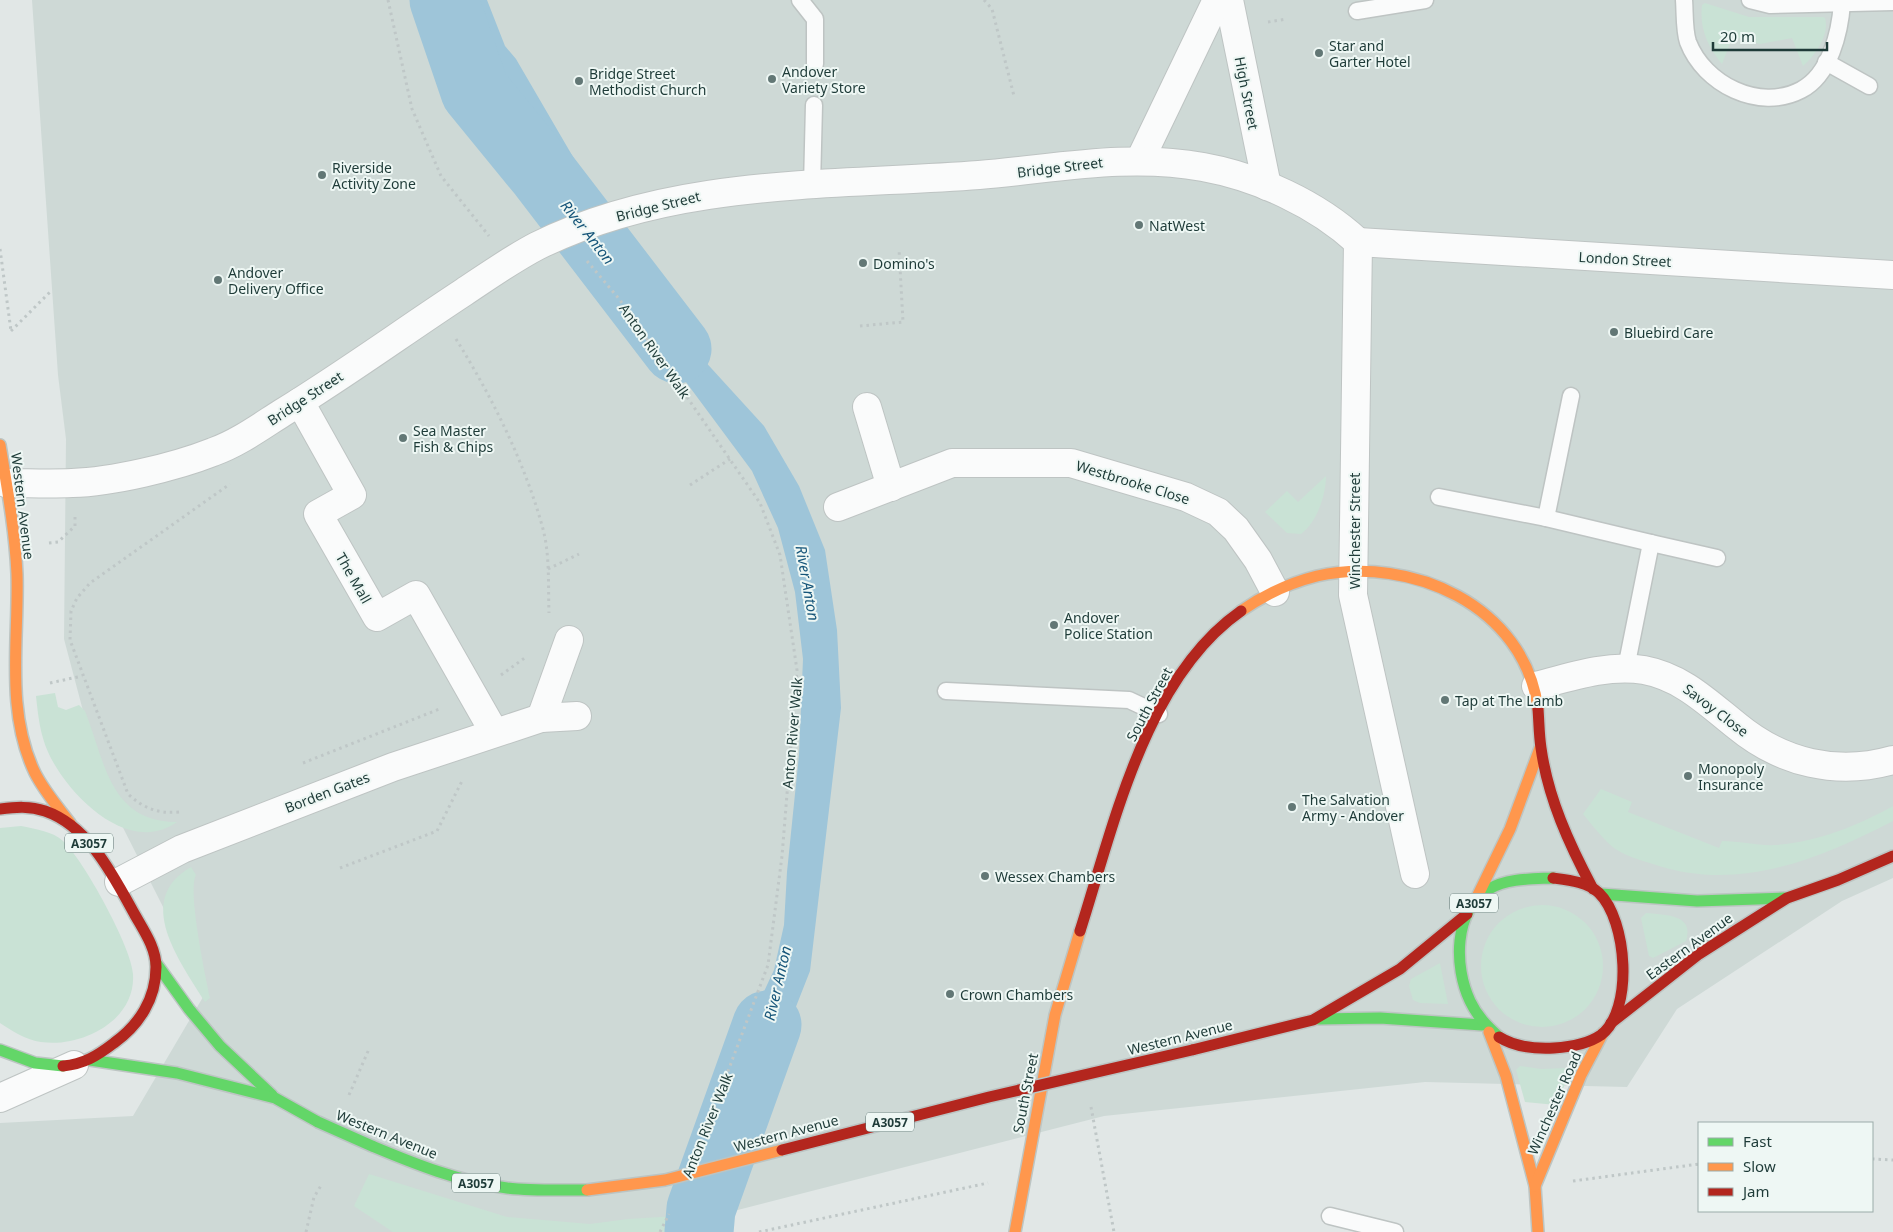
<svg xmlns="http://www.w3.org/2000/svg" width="1893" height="1232" viewBox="0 0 1893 1232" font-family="'Noto Sans',sans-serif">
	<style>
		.built { fill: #ced9d6 }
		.green { fill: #c9e2d5 }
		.water { fill: #9ec5d9 }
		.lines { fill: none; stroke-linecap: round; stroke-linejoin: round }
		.river { stroke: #9ec5d9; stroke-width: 69 }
		.lane-casing { stroke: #bec4c3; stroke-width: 19 }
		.street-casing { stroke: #bec4c3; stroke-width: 30 }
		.fast-casing { stroke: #bdc5c3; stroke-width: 14 }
		.slow-casing { stroke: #bdc5c3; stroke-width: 14 }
		.jam-casing { stroke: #bdc5c3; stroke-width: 14 }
		.path { stroke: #bfc7c7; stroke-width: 3; stroke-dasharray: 2.5 4; stroke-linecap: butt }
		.lane { stroke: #fafbfb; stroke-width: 16 }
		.street { stroke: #fafbfb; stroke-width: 28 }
		.fast { stroke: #63d668; stroke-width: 11 }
		.slow { stroke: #ff974d; stroke-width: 11 }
		.jam { stroke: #b3261e; stroke-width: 11 }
		.fast-bridge-casing { stroke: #bbc4c3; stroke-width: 14; stroke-linecap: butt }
		.slow-bridge-casing { stroke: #bbc4c3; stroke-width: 14; stroke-linecap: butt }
		.jam-bridge-casing { stroke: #bbc4c3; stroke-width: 14; stroke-linecap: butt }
		.fast-bridge { stroke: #63d668; stroke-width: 11 }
		.slow-bridge { stroke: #ff974d; stroke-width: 11 }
		.jam-bridge { stroke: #b3261e; stroke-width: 11 }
		.poi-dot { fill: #627775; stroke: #eef7f4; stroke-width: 2 }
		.labels { text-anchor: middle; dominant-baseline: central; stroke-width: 4; stroke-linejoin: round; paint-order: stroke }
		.shield { fill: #eef7f4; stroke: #5c7370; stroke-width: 1 }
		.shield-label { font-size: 12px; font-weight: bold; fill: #1e3b38 }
		.poi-label { font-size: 14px; fill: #1e3b38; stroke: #eef7f4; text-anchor: start }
		.street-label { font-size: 14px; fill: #1e3b38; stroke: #eef7f4 }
		.water-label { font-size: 15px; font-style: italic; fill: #165579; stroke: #eef7f4 }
	</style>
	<rect width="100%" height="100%" fill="#e1e7e6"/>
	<path class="built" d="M 32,0 L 1893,0 L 1893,878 L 1842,901 L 1677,1009 L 1627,1087 L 1425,1082 L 1104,1116 L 726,1213 L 722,1214 L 715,1232 L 0,1232 L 0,1123 L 133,1116 L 206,992 L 104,790 L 64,639 L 66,439 L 58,375 Z"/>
	<g class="green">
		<path d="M 1705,3 L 1749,17 L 1823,17 L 1825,18 C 1830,34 1815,56 1803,66 L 1792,38 L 1760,44 L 1733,36 L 1722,64 C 1708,47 1699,28 1702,5 Z"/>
		<path d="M 1326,476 C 1326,495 1317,522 1301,534 L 1287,533 L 1265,512 L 1287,491 L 1298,502 Z"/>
		<path d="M 55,693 L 58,707 L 66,710 L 79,705 L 85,711 C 105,761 109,822 177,822 C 128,857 67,794 48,752 C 40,734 38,715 36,696 Z"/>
		<path d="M 1601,789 L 1632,802 L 1628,812 L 1719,848 L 1722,841 C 1740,841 1758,846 1776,845 C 1817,842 1857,826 1893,806 L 1893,821 C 1817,860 1738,893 1653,864 C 1640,860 1625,856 1614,848 C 1602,838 1593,826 1583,814 Z"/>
		<path d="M 21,826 C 35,829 52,831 63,841 C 83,859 132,948 133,974 C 136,1021 81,1048 41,1042 C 26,1040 12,1031 0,1023 L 0,828 Z"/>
		<path d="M 191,867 L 196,875 C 187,890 206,978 210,998 L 205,1002 C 180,961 133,900 191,867 Z"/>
		<circle cx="1542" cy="966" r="61"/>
		<path d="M 1646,913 C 1665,915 1695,914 1686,941 L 1653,958 L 1649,956 L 1641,918 Z"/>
		<path d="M 1440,963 L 1448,1004 L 1420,1003 L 1413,1000 L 1409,986 L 1411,979 Z"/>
		<path d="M 1520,1066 L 1541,1069 L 1566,1068 L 1569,1075 L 1556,1105 L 1525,1102 L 1516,1070 Z"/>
		<path d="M 369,1174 L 507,1217 L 590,1224 L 628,1219 L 726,1213 L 727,1232 L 393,1232 L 354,1206 Z"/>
	</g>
	<g class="water">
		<path d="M 424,0 L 487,0 L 505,46 L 516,59 L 583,174 L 544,186 L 473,140 L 449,89 Z"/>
		<path d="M 644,262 L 701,357 L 764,426 L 799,486 L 825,550 L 837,630 L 841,708 L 810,971 L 755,1111 L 718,1118 L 760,1000 L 774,970 L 784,925 L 787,872 L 799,755 L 803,659 L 795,592 L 778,528 L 752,471 L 608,277 Z"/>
		<path d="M 733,1221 L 731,1232 L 674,1232 L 674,1230 Z"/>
	</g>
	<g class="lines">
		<g class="river">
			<path d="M 444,0 L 475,91 L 543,174 L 677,349"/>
			<path d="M 699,1232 L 701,1209 L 767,1025"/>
		</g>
		<g class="lane-casing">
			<g id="lane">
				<path d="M 800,0 L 815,19 L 815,64"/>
				<path d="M 1684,0 C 1685,13 1684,30 1688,42 C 1704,84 1759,112 1801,90 C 1830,75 1840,32 1842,3"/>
				<path d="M 1750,0 L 1770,5 L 1893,2"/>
				<path d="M 1357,11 L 1425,0"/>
				<path d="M 1826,62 L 1869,86"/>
				<path d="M 812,186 L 814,105"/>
				<path d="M 1439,497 L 1546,518 L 1651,543 L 1626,668"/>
				<path d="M 1546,518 L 1571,396"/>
				<path d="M 1651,543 L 1717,558"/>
				<path d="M 946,691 L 1129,700 L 1159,714"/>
				<path d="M 1330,1216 L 1395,1232"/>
			</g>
		</g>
		<g class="street-casing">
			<g id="street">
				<path d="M 1229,0 L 1267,186"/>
				<path d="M 1140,160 L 1217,0"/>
				<path d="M 1358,242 L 1353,595 L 1415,874"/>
				<path d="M 1358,242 L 1893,275"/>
				<path d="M 300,402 L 352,495 L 318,514 L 377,617 L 416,595 L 494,732"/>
				<path d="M 867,407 L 891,487"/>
				<path d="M 6,483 C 28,483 50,484 72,483 C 112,482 175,467 213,452 C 238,443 260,427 282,413 C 344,375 403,332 464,292 C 488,276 512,259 537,246 C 674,178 831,186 979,175 C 1054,169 1127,153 1203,167 C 1258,177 1317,204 1358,242"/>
				<path d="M 838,507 L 952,463 L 1071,463 L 1186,497 L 1218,512 L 1236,529 L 1258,560 L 1275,592"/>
				<path d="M 1536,686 C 1570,677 1608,664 1644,670 C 1682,677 1708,703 1737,726 C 1782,763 1837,776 1893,760"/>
				<path d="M 541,718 L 569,640"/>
				<path d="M 119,882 L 182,849 L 393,767 L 541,718 L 577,716"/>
				<path d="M 0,1098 L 74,1065"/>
			</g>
		</g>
		<g class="fast-casing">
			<g id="fast">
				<path d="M 1601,894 L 1697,901 L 1784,898"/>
				<path d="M 156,963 L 189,1009 L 220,1046 L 272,1095"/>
				<path d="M 1319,1019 L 1380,1018 L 1482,1025"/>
				<path d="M 1499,1037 C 1487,1026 1477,1016 1470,1001 C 1454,967 1453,911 1489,889 C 1508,878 1532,879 1553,878"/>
				<path d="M 0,1050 L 35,1063 L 63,1066"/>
				<path d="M 90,1060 L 177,1073 L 275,1098 L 318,1122"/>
				<path d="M 372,1146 C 415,1164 460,1182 507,1188 C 533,1191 560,1190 587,1190"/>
			</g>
		</g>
		<g class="slow-casing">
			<g id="slow">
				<path d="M 0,445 C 7,487 15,530 17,574 C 19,639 5,711 35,773 C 44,791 58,807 70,823"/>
				<path d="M 1241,611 C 1264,595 1289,583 1317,576 C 1411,555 1525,606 1538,709"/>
				<path d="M 1476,899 L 1510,829 L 1540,748"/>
				<path d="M 1489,1032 L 1506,1076 L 1535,1186 L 1538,1232"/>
				<path d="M 1535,1186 L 1581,1075 L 1603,1033"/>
				<path d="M 1015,1232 L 1055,1015 L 1080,931"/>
			</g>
		</g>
		<g class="jam-casing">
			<g id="jam">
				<path d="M 1538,709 C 1539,722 1539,735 1541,748 C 1548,798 1569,844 1593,889"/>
				<path d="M 0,809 C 16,807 30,806 45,811 C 89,826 114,877 135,915 C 144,931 156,948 156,967 C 156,999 139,1025 114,1043 C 97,1056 84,1064 63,1066"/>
				<path d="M 1080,931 C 1114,825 1145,678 1241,611"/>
				<path d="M 1611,1023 L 1699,954 L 1787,898 L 1838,880 L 1893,856"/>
				<path d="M 1499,1037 C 1515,1047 1535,1049 1554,1048 C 1570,1047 1588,1044 1601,1035 C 1634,1010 1627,920 1599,893 C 1588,882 1568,880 1553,878"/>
				<path d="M 1192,1050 L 1313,1020 L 1400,969 L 1467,914"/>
			</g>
		</g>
		<g class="path">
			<path d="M 388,0 L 412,109 L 441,176 L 489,236"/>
			<path d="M 984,0 L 992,9 L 1014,96"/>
			<path d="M 1268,22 L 1287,19"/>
			<path d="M 0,249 L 11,331"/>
			<path d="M 587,261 L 620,300 L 760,503 L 780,555 L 797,670 L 782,856 L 768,965 L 704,1135"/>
			<path d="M 860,326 L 903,322 L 899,249"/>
			<path d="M 11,331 L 50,292"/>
			<path d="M 456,339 C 492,397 525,463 543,529 C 550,556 548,585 549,613"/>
			<path d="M 690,485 L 730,459"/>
			<path d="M 49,543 L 58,542 L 75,526 L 75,517"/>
			<path d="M 548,569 L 579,554"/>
			<path d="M 501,675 L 526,657"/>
			<path d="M 50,683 L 82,676"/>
			<path d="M 303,763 L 442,708"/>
			<path d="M 179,812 C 158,814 143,808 128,794 L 70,640 L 71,611 L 77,598 L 90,583 L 230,484"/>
			<path d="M 340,868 L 437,831 L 463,779"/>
			<path d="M 349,1095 L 369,1049"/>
			<path d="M 1091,1107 L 1114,1232"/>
			<path d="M 1872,1159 L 1893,1160"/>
			<path d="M 1573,1181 L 1699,1164"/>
			<path d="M 306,1232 L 314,1197 L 322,1184"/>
			<path d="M 660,1232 L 669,1214"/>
			<path d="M 759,1232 L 988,1183"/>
		</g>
		<use href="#lane" class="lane"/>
		<use href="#street" class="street"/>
		<use href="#fast" class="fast"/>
		<use href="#slow" class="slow"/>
		<use href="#jam" class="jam"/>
		<g class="fast-bridge-casing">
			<path id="fast-bridge" d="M 318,1122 L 372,1146"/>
		</g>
		<g class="slow-bridge-casing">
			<path id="slow-bridge" d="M 587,1190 L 665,1180 L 782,1150"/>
		</g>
		<g class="jam-bridge-casing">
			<path id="jam-bridge" d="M 782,1150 L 989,1097 L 1192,1050"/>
		</g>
		<use href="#fast-bridge" class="fast-bridge"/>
		<use href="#slow-bridge" class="slow-bridge"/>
		<use href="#jam-bridge" class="jam-bridge"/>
	</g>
	<g class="poi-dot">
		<circle cx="1319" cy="53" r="5"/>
		<circle cx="772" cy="79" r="5"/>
		<circle cx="579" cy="81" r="5"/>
		<circle cx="322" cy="175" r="5"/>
		<circle cx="1139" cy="225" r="5"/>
		<circle cx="863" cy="263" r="5"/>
		<circle cx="218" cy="280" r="5"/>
		<circle cx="1614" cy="332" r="5"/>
		<circle cx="403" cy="438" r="5"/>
		<circle cx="1054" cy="625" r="5"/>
		<circle cx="1445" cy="700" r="5"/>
		<circle cx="1688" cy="776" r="5"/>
		<circle cx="1292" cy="807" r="5"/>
		<circle cx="985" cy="876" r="5"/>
		<circle cx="950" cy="994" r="5"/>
	</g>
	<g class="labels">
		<g class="shield">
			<rect x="65" y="833.5" width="48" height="19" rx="4"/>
			<rect x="1450" y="893.5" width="48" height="19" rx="4"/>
			<rect x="866" y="1112.5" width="48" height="19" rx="4"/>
			<rect x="452" y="1173.5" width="48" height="19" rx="4"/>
		</g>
		<g class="shield-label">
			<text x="89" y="843">A3057</text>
			<text x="1474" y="903">A3057</text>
			<text x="890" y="1122">A3057</text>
			<text x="476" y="1183">A3057</text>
		</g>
		<g class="poi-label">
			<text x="1329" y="45">Star and<tspan x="1329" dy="16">Garter Hotel</tspan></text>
			<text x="782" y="71">Andover<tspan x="782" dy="16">Variety Store</tspan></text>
			<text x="589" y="73">Bridge Street<tspan x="589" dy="16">Methodist Church</tspan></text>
			<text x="332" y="167">Riverside<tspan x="332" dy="16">Activity Zone</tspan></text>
			<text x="1149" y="225">NatWest</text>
			<text x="873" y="263">Domino's</text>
			<text x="228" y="272">Andover<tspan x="228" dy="16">Delivery Office</tspan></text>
			<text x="1624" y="332">Bluebird Care</text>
			<text x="413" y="430">Sea Master<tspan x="413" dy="16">Fish &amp; Chips</tspan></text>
			<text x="1064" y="617">Andover<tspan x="1064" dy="16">Police Station</tspan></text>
			<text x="1455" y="700">Tap at The Lamb</text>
			<text x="1698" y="768">Monopoly<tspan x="1698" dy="16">Insurance</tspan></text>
			<text x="1302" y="799">The Salvation<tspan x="1302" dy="16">Army - Andover</tspan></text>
			<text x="995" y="876">Wessex Chambers</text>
			<text x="960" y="994">Crown Chambers</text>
		</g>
		<g class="street-label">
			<text transform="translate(1247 93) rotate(79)">High Street</text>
			<text transform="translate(1060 167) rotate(-7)">Bridge Street</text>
			<text transform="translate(658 206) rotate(-14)">Bridge Street</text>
			<text transform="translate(1625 259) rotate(3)">London Street</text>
			<text transform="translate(655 351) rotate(55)">Anton River Walk</text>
			<text transform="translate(305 398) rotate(-33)">Bridge Street</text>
			<text transform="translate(1133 482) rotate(17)">Westbrooke Close</text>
			<text transform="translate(23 506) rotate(83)">Western Avenue</text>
			<text transform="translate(1354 531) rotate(-90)">Winchester Street</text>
			<text transform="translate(354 578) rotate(60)">The Mall</text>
			<text transform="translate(1149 704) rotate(-62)">South Street</text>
			<text transform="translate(1716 710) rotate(37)">Savoy Close</text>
			<text transform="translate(792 733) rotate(-85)">Anton River Walk</text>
			<text transform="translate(327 792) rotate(-21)">Borden Gates</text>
			<text transform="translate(1689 946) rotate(-36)">Eastern Avenue</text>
			<text transform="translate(1180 1037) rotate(-14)">Western Avenue</text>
			<text transform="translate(1025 1093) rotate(-79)">South Street</text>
			<text transform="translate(1554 1103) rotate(-66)">Winchester Road</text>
			<text transform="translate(707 1125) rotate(-68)">Anton River Walk</text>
			<text transform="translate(786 1133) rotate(-15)">Western Avenue</text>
			<text transform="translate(387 1134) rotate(22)">Western Avenue</text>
		</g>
		<g class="water-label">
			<text transform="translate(588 232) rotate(52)">River Anton</text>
			<text transform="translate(808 583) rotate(80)">River Anton</text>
			<text transform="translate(777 983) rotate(-77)">River Anton</text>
		</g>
	</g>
	<rect x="1698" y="1122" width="175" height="90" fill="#eef7f4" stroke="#9baca9"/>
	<rect x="1708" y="1138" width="25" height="8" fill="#63d668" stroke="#9baca9"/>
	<text x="1743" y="1147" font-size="15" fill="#1e3b38">Fast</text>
	<rect x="1708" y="1163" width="25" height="8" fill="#ff974d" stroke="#9baca9"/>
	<text x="1743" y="1172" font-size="15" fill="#1e3b38">Slow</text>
	<rect x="1708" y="1188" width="25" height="8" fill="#b3261e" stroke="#9baca9"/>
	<text x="1743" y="1197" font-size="15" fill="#1e3b38">Jam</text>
	<path d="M1713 42v8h114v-8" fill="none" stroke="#1e3b38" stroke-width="2.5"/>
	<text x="1720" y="42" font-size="15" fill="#1e3b38" stroke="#eef7f4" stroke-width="4" paint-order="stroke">20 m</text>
</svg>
